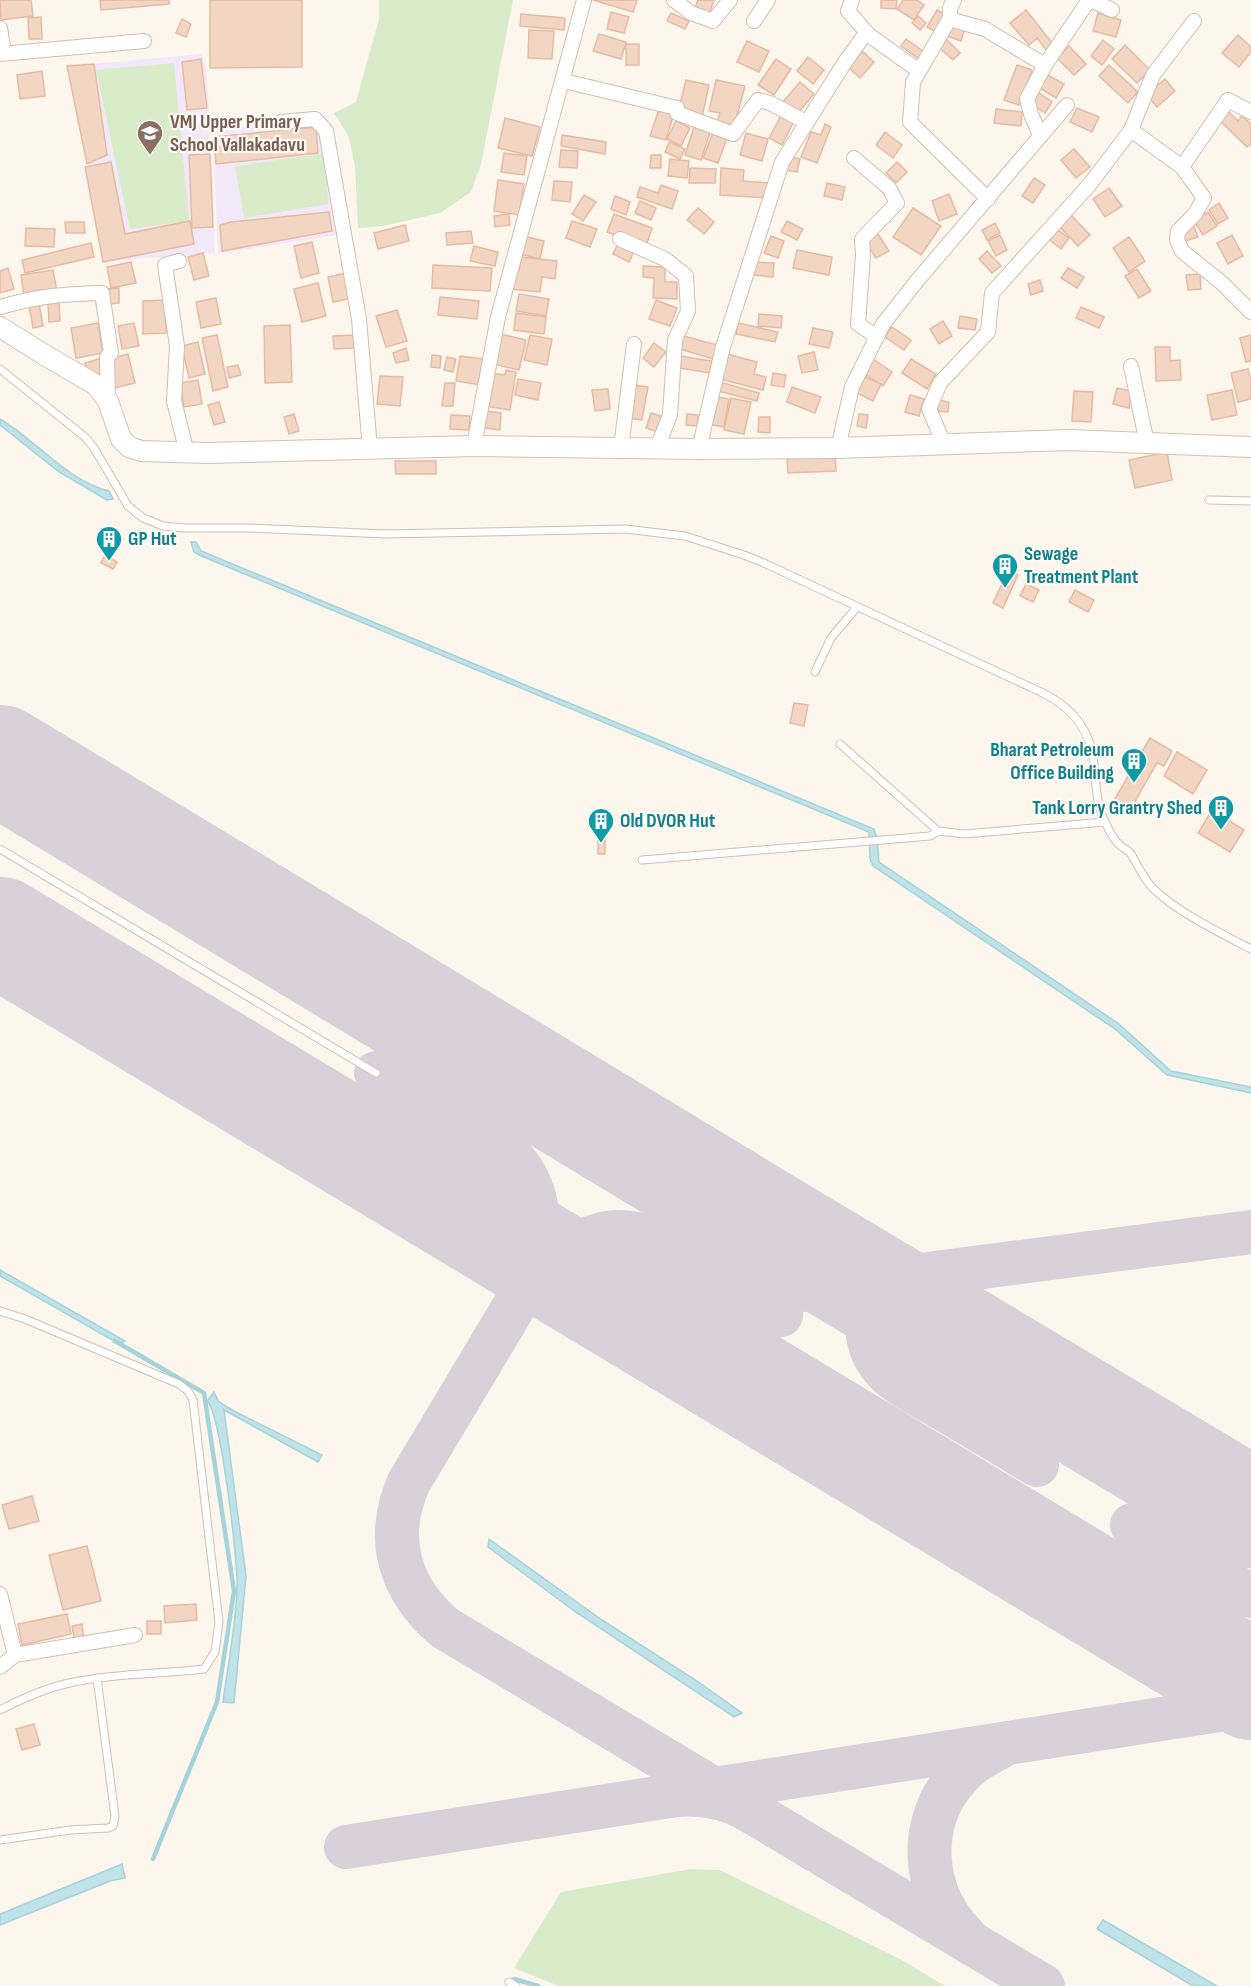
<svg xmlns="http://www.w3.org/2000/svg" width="1251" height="1986" viewBox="0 0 1251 1986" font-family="'Sofia Sans Condensed',sans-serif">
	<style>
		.education { fill: #f3e8fa }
		.green { fill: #d8ecc9 }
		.water { fill: #bfe3e8; stroke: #a5d3da; stroke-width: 1.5 }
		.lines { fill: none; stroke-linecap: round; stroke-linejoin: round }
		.stream { stroke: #a5d3da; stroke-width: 4.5 }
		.taxiway { stroke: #dbcfda; stroke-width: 44 }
		.runway { stroke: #dbcfda; stroke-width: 110 }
		.building { fill: #f3d5c3; stroke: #e6bba3; stroke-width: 1.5 }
		.lane-casing { stroke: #d1beb0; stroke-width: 9 }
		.street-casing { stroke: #d1beb0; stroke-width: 16 }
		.secondary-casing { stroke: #d6c0b0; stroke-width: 22 }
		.lane { stroke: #fff; stroke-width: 7 }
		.street { stroke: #fff; stroke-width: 14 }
		.secondary { stroke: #fff; stroke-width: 20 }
		.labels { text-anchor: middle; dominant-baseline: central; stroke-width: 4.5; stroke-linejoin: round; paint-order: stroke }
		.education-label { font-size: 20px; font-weight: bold; fill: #785e54; stroke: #fffaf3; text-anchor: start }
		.culture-label { font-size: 20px; font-weight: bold; fill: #0d838f; stroke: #fffaf3; text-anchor: start }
	</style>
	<rect width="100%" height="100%" fill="#fdf6ec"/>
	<g class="education">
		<path d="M 201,54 L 206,66 L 212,159 L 215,253 L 107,261 L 71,66 Z"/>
		<path d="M 327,115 L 337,235 L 218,254 L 213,132 Z"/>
	</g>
	<g class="green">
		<path d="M 379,0 L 513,0 L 481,164 L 471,192 L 440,213 L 383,226 L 358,228 L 355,167 L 349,137 L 334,113 L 356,102 L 379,19 Z"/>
		<path d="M 174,63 L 189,221 L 130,229 L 96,70 Z"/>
		<path d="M 326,153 L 328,204 L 244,218 L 235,166 Z"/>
		<path d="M 691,1869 L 719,1870 L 736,1878 L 900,1959 L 945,1986 L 559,1986 L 514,1968 L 561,1892 Z"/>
	</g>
	<g class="water">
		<path d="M 0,419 C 37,441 66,480 109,491 L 113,499 L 107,500 L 59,472 L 0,425 Z"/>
		<path d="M 191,542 L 196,542 L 201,551 L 874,829 L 877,838 L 879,862 L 1119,1024 L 1171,1071 L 1251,1087 L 1251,1093 L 1167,1075 L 1115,1029 L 873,866 L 870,858 L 869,832 L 199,555 L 194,552 Z"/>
		<path d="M 0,1270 L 125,1341 L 119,1344 L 0,1276 Z"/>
		<path d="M 214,1392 L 219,1402 L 234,1411 L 322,1455 L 318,1462 L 224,1410 L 246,1576 L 234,1703 L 223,1702 C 228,1664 236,1626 237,1587 C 238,1562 221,1414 207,1401 Z"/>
		<path d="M 489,1539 L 602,1620 L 697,1681 L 742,1713 L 734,1717 L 577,1613 L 488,1547 Z"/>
		<path d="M 122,1864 L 125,1878 L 110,1881 L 0,1925 L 0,1914 Z"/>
		<path d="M 1103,1920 L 1217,1986 L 1193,1986 L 1097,1929 Z"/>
	</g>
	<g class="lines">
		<g class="stream">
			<path d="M 115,1341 L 204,1393 L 234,1591 L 217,1702 L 153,1859"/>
			<path d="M 514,1979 L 538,1986"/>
		</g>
		<g class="taxiway">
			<path d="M 376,1073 L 499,1147 C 545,1178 547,1244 524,1289"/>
			<path d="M 742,1287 L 771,1294 L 882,1280"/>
			<path d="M 1037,1465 C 1004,1445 971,1425 938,1406 C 919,1394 895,1384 881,1366 C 862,1342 863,1303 882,1280 L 1251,1232"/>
			<path d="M 1132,1525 L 1251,1596"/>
			<path d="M 702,1791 L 1251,1705"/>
			<path d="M 749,1810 L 445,1628 C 399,1589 384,1538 409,1482 L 522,1293 C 546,1259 593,1223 637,1234 C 656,1238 674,1251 690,1261 C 720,1279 750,1297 781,1315"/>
			<path d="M 346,1847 L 676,1795 C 702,1793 726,1797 749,1810 L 1043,1986"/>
			<path d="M 964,1935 C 921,1893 917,1820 959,1776 C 970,1763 985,1755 1000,1747"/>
		</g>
		<g class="runway">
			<path d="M 0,760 L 777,1230 L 1251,1513"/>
			<path d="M 0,932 L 1251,1685"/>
		</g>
	</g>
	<g class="building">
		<path d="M 0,0 L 31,0 L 33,16 L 1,20 Z"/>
		<path d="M 100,0 L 169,0 L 169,4 L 101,10 Z"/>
		<path d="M 210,0 L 302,0 L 302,67 L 210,68 Z"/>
		<path d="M 593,0 L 637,0 L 633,12 Z"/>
		<path d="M 698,0 L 714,0 L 709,15 L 694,11 Z"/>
		<path d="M 881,0 L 897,0 L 896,9 L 881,8 Z"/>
		<path d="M 903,0 L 917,0 L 924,5 L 914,20 L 897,9 Z"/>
		<path d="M 937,10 L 950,17 L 939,34 L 927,27 Z"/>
		<path d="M 1026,10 L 1053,44 L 1046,50 L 1037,38 L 1029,45 L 1010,23 Z"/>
		<path d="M 611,12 L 629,17 L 624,33 L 607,29 Z"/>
		<path d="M 671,13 L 689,21 L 685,29 L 667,21 Z"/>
		<path d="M 1098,13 L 1121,20 L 1116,37 L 1093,31 Z"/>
		<path d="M 521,14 L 565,18 L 564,30 L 520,26 Z"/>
		<path d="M 918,16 L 926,23 L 920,30 L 912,23 Z"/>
		<path d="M 41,17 L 42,39 L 29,39 L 28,18 Z"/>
		<path d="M 182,19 L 191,24 L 186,37 L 176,33 Z"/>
		<path d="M 949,19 L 966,25 L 961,41 L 944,35 Z"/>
		<path d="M 529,30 L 554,31 L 552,59 L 528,58 Z"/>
		<path d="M 599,34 L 626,42 L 621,59 L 593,51 Z"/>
		<path d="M 1238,35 L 1251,47 L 1251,52 L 1239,67 L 1222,53 Z"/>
		<path d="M 944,37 L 960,53 L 953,60 L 936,45 Z"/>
		<path d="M 906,39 L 924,52 L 919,59 L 901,46 Z"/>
		<path d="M 1103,40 L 1114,49 L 1102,65 L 1091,56 Z"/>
		<path d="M 747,41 L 769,51 L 759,72 L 737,62 Z"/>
		<rect x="626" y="44" width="13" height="21"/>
		<path d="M 1125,45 L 1150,70 L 1137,83 L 1112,59 Z"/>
		<path d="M 1069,46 L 1086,64 L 1074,75 L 1057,58 Z"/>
		<path d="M 862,51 L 874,62 L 860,78 L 848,67 Z"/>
		<path d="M 808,57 L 824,70 L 813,84 L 797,71 Z"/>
		<path d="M 201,59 L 207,108 L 187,110 L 182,62 Z"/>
		<path d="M 776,59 L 791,69 L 774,95 L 758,85 Z"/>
		<path d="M 94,64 L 107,155 L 87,164 L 67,66 Z"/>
		<path d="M 1017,65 L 1032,70 L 1019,105 L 1004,100 Z"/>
		<path d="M 1109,65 L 1138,92 L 1128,103 L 1099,76 Z"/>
		<path d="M 42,71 L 45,96 L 20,99 L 17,75 Z"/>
		<path d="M 1046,74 L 1064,84 L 1056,98 L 1038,87 Z"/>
		<path d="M 1165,79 L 1175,91 L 1157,107 L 1147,95 Z"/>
		<path d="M 686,80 L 709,85 L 702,117 L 678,112 Z"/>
		<path d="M 716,80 L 745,86 L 734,127 L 717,123 L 720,113 L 709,111 Z"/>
		<path d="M 800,82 L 814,94 L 796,115 L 782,103 Z"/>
		<path d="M 1038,92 L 1052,102 L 1045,113 L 1030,103 Z"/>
		<path d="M 660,106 L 675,110 L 666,140 L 650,136 Z"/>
		<path d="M 1077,108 L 1099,117 L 1092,132 L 1070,122 Z"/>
		<path d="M 996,109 L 1022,112 L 1021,126 L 994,123 Z"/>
		<path d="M 783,112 L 795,119 L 782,145 L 769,138 Z"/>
		<path d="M 1229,112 L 1238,121 L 1242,116 L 1251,124 L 1251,144 L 1247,147 L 1220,121 Z"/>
		<path d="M 505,118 L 540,127 L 532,156 L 498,148 Z"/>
		<path d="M 676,121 L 690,128 L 681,146 L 667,139 Z"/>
		<path d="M 825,124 L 831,127 L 817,163 L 801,157 L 811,132 L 821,135 Z"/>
		<path d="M 316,127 L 318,153 L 216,164 L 214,137 Z"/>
		<path d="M 694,127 L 710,133 L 701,160 L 685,155 Z"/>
		<path d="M 885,132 L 902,145 L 893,158 L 876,145 Z"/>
		<path d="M 713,133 L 727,138 L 718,163 L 703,158 Z"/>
		<path d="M 746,133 L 768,139 L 762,161 L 740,155 Z"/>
		<path d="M 562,135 L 606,142 L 605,154 L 561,146 Z"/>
		<path d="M 669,142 L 685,149 L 680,159 L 665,152 Z"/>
		<path d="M 1074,149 L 1090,167 L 1076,178 L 1061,160 Z"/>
		<path d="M 561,150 L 578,151 L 577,168 L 559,167 Z"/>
		<path d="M 504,153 L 527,156 L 524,175 L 501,172 Z"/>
		<path d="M 210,154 L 213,227 L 192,228 L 189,155 Z"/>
		<path d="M 651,155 L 661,155 L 661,168 L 650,168 Z"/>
		<path d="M 788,156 L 800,159 L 797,172 L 785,170 Z"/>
		<path d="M 670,159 L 689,161 L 687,178 L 668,176 Z"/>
		<path d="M 111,162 L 125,234 L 190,221 L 194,244 L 103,262 L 85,167 Z"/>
		<path d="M 897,162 L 907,172 L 896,183 L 886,173 Z"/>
		<path d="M 690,168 L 716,169 L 715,183 L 689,183 Z"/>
		<path d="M 721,168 L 744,170 L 743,181 L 769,183 L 768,198 L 720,195 Z"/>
		<path d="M 1034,178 L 1045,185 L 1033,203 L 1022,196 Z"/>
		<path d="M 498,180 L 524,184 L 519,215 L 494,211 Z"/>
		<path d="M 554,181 L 572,182 L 570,202 L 552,200 Z"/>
		<path d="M 827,183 L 845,187 L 842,200 L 824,196 Z"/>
		<path d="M 661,185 L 678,191 L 672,209 L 637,197 L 640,187 L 658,193 Z"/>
		<path d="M 1109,188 L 1122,206 L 1105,217 L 1093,199 Z"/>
		<path d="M 949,194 L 957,214 L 939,221 L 932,201 Z"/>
		<path d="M 584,195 L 596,202 L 583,221 L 572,214 Z"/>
		<path d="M 615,196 L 630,202 L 626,215 L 611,209 Z"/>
		<path d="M 640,201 L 656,208 L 651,220 L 635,213 Z"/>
		<path d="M 1219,203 L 1228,218 L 1218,224 L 1209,210 Z"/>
		<path d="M 698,208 L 714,222 L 704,234 L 687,220 Z"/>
		<path d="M 913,208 L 941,226 L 921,255 L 893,237 Z"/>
		<path d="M 329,212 L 332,231 L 222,251 L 220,225 L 231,222 Z"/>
		<path d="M 1208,212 L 1217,226 L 1203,235 L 1194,221 Z"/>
		<path d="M 509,214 L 510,225 L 495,227 L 494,216 Z"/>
		<path d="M 614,214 L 652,228 L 646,246 L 607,232 Z"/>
		<path d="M 1070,214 L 1090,235 L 1078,246 L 1058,225 Z"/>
		<path d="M 572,221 L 597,229 L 590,247 L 566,238 Z"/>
		<path d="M 787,221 L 803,229 L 797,240 L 781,232 Z"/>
		<path d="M 65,222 L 84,222 L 85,233 L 66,233 Z"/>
		<path d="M 995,223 L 1000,233 L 987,240 L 982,230 Z"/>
		<path d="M 405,225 L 409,241 L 378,249 L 374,233 Z"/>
		<path d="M 1194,226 L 1198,237 L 1185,241 L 1181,230 Z"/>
		<path d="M 26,228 L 55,229 L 54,247 L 25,246 Z"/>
		<path d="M 1055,228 L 1069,238 L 1061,249 L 1047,238 Z"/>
		<path d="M 471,231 L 473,243 L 447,245 L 446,233 Z"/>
		<path d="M 878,234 L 889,251 L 876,258 L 865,241 Z"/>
		<path d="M 1000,235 L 1007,250 L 996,256 L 988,241 Z"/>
		<path d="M 1232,235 L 1243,256 L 1228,264 L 1217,243 Z"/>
		<path d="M 524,236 L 544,241 L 540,259 L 520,254 Z"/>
		<path d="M 771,236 L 784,241 L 778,258 L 764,253 Z"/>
		<path d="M 1129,237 L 1145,261 L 1129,272 L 1113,248 Z"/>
		<path d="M 619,241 L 635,249 L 629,262 L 613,254 Z"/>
		<path d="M 312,242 L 319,273 L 301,278 L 294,246 Z"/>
		<path d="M 91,243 L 94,257 L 25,273 L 22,260 Z"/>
		<path d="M 474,246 L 498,252 L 495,266 L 470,261 Z"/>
		<path d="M 797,250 L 832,257 L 829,275 L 793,268 Z"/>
		<path d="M 987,251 L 1001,266 L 992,273 L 979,259 Z"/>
		<path d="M 203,253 L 209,276 L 194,280 L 188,257 Z"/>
		<path d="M 521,257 L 557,261 L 555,279 L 542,277 L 540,292 L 510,289 L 512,270 L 519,271 Z"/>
		<path d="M 131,262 L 136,283 L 111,288 L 107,267 Z"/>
		<path d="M 754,262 L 774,263 L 773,277 L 753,275 Z"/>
		<path d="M 433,265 L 492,268 L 490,291 L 432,288 Z"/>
		<path d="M 643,266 L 665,267 L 665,282 L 677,282 L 677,299 L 653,298 L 654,278 L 643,277 Z"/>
		<path d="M 8,268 L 14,289 L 0,293 L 0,271 Z"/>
		<path d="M 1068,268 L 1084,277 L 1077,288 L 1061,278 Z"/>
		<path d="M 1137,269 L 1151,291 L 1139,298 L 1125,276 Z"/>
		<path d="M 53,270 L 57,292 L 24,297 L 21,275 Z"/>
		<path d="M 346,273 L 352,298 L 333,302 L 328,277 Z"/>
		<path d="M 1200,274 L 1201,289 L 1188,290 L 1186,275 Z"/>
		<path d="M 1040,280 L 1043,291 L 1031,295 L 1028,284 Z"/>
		<path d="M 318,283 L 326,316 L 302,322 L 294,289 Z"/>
		<path d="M 119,288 L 119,303 L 109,304 L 108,289 Z"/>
		<path d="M 519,294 L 549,299 L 546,316 L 516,311 Z"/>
		<path d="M 440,297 L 479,301 L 477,319 L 438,315 Z"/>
		<path d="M 38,298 L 43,326 L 33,328 L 28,300 Z"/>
		<path d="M 216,298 L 221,324 L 201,328 L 196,302 Z"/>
		<path d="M 165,300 L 166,333 L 143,334 L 143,301 Z"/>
		<path d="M 656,300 L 677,308 L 670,326 L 649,319 Z"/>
		<path d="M 59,302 L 60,321 L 49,322 L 48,303 Z"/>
		<path d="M 1081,307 L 1104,317 L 1099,328 L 1076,318 Z"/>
		<path d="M 397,310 L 407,341 L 386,347 L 376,316 Z"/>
		<path d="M 516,313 L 546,317 L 544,334 L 514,330 Z"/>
		<path d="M 759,314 L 782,316 L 781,328 L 758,326 Z"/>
		<path d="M 960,316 L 977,319 L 975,330 L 958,328 Z"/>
		<path d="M 943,321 L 952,336 L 939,344 L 930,329 Z"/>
		<path d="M 98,323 L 103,353 L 76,358 L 71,328 Z"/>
		<path d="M 134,323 L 139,346 L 122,349 L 118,326 Z"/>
		<path d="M 738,323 L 778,332 L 775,342 L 736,334 Z"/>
		<path d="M 290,325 L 292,382 L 265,383 L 264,326 Z"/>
		<path d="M 892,327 L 911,340 L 904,350 L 885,337 Z"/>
		<path d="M 813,328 L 833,332 L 829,348 L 809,344 Z"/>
		<path d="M 500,334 L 526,340 L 519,370 L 493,364 Z"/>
		<path d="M 217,335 L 228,387 L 213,391 L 202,338 Z"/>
		<path d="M 353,335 L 354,348 L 334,349 L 333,336 Z"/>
		<path d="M 530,335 L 552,339 L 547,365 L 524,360 Z"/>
		<path d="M 1251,335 L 1251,361 L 1246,362 L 1240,338 Z"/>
		<path d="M 684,336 L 717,345 L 713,359 L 680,349 Z"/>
		<path d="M 198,342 L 205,374 L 189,378 L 182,346 Z"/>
		<path d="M 654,343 L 666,352 L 654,367 L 643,358 Z"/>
		<path d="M 1155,347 L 1170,347 L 1170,361 L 1180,360 L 1181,380 L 1156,381 Z"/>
		<path d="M 406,348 L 409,360 L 396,363 L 393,353 Z"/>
		<path d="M 814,352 L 818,370 L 802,373 L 798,356 Z"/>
		<path d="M 128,354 L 135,383 L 114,388 L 108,359 Z"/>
		<path d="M 727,354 L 757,362 L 754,374 L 766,377 L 763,390 L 720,379 Z"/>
		<path d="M 432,355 L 441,356 L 440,368 L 431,367 Z"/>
		<path d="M 460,356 L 484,359 L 480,385 L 456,381 Z"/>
		<path d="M 680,356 L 712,361 L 710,373 L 679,368 Z"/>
		<path d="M 447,357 L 456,359 L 453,372 L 444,370 Z"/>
		<path d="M 102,358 L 105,372 L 88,376 L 85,363 Z"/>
		<path d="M 873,359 L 892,372 L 883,386 L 863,373 Z"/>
		<path d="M 911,359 L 936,374 L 927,389 L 902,373 Z"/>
		<path d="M 238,365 L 241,375 L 229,378 L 227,367 Z"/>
		<path d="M 1248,369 L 1251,382 L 1251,399 L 1238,402 L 1231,373 Z"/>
		<path d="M 506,370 L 516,372 L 510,410 L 484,406 L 490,373 L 505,375 Z"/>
		<path d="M 773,373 L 786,375 L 784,387 L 771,385 Z"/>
		<path d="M 380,376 L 403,377 L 400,406 L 377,404 Z"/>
		<path d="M 863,376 L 881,384 L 873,401 L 855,392 Z"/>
		<path d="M 518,379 L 541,383 L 538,400 L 515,395 Z"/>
		<path d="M 198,380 L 202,404 L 184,407 L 180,383 Z"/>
		<path d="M 720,382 L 759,393 L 757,401 L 718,391 Z"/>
		<path d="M 445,383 L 455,383 L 453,406 L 442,406 Z"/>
		<path d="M 634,385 L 648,387 L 642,420 L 628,418 Z"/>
		<path d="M 792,387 L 821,397 L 815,413 L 787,402 Z"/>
		<path d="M 1117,388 L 1132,391 L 1129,408 L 1113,404 Z"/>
		<path d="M 608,389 L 610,409 L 595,411 L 592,390 Z"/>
		<path d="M 1232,390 L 1237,415 L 1212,420 L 1207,395 Z"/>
		<path d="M 1074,391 L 1093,392 L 1091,422 L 1072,421 Z"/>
		<path d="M 910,395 L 924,399 L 919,416 L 905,412 Z"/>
		<path d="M 714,396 L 729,399 L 724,427 L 708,424 Z"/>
		<path d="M 731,398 L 751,402 L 744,434 L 724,430 Z"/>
		<path d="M 934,399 L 949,402 L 948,412 L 933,411 Z"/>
		<path d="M 219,402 L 225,422 L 214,425 L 208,405 Z"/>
		<path d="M 486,411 L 501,413 L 500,430 L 484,428 Z"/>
		<path d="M 651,413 L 664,417 L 659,432 L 646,428 Z"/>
		<path d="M 294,414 L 299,431 L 289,434 L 284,417 Z"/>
		<path d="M 687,414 L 698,415 L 697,426 L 686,425 Z"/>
		<path d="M 859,414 L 868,415 L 866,428 L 857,426 Z"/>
		<path d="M 451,415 L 470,416 L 469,430 L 450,429 Z"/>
		<path d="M 759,417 L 770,417 L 770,433 L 758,432 Z"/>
		<path d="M 1167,452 L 1172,480 L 1135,488 L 1129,460 Z"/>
		<path d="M 835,456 L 836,471 L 788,473 L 787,458 Z"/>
		<path d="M 395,461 L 436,461 L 436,474 L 396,474 Z"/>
		<path d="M 105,555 L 117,562 L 113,569 L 101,563 Z"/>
		<path d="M 1008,571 L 1018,575 L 1003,608 L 993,603 Z"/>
		<path d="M 1026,584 L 1039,590 L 1033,602 L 1020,596 Z"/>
		<path d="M 1075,590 L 1094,600 L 1088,612 L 1069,602 Z"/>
		<path d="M 794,703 L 808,705 L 804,726 L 790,723 Z"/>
		<path d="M 1150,738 L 1172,751 L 1164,766 L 1157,763 L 1129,812 L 1113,802 Z"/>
		<path d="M 1177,752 L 1207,770 L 1193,794 L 1164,776 Z"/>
		<path d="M 1212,810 L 1244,830 L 1230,852 L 1198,833 Z"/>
		<rect x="598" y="835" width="7" height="19"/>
		<path d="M 32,1496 L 39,1521 L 9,1529 L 2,1505 Z"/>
		<path d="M 87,1546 L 101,1601 L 63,1610 L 49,1555 Z"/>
		<path d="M 196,1604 L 197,1620 L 165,1623 L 164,1606 Z"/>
		<path d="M 67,1614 L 71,1634 L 22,1645 L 18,1624 Z"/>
		<rect x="147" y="1621" width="14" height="13"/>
		<path d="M 82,1624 L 84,1640 L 75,1642 L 72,1626 Z"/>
		<path d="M 34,1724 L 40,1745 L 22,1750 L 16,1729 Z"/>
	</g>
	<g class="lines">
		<g class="lane-casing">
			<g id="lane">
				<path d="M 0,369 L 85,437 L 94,448 L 128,506 L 143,518 L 163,526 L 184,528 L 249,528 L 386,534 L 625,529 L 685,536 L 744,555 L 766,564 L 1043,693 C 1073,708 1091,730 1094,764 C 1096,784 1096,804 1105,822 C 1109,830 1113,840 1120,845 C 1124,849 1128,850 1131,854 C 1137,864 1142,875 1150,885 C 1171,909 1222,934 1251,949"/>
				<path d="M 1209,500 L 1251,501"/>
				<path d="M 815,672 L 831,638 L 857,607"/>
				<path d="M 840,744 L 938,831 L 964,834 L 1105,822"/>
				<path d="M 0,849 L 376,1073"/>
				<path d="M 642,860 L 930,836 L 938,831"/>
				<path d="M 0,1311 L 25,1319 L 179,1384 L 188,1391 L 193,1400 L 219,1622 L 215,1652 L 204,1669 C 161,1674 117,1673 74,1682 C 48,1687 23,1698 0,1710"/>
				<path d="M 0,1840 L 70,1830 L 108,1828 L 113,1826 L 115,1816 L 97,1678"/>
				<path d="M 509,1982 L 516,1986"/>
			</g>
		</g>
		<g class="street-casing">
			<g id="street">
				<path d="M 674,0 L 691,13 L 713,21 L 730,0"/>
				<path d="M 852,0 L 848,11 L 869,35 L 919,71"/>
				<path d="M 954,0 L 950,8 L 950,18 L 913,82 L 910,122 L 988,199"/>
				<path d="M 1091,0 L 1112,10"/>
				<path d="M 949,19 L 985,29 L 1045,65"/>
				<path d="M 754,21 L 768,0"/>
				<path d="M 0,28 L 4,53"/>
				<path d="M 0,54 L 144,41"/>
				<path d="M 564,81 L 677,108 L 677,113 L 733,134 L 758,100 L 770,103 L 806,122"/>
				<path d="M 281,122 L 315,119 L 326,131 L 359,319 L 370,449"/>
				<path d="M 1131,130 L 1182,167 L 1204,198 L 1195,214 L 1178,231 L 1177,240 L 1182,251 L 1222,283 L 1251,312"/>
				<path d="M 1040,135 L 1031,114 L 1027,99 L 1045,65 L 1089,0"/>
				<path d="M 854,158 L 889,188 L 897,203 L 862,239 L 863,255 L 858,324 L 877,337"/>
				<path d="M 1182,167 L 1228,100 L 1251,112"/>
				<path d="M 620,239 L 665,259 L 686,276 L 688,311 L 675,340 L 670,415 L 657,448"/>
				<path d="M 179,261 L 165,265 L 177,346 L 174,401 L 187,453"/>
				<path d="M 0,307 C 38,296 63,294 102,293 L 111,353 L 107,357 L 108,401"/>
				<path d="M 1131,366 L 1147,444"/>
				<path d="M 944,444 L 929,409 L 940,383 L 988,332 L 992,293 L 1090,184 L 1131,130 L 1153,75 L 1194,21"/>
				<path d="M 474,446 L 498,317 L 584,0"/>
				<path d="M 621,448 L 634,344"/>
				<path d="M 838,448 L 852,387 L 883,324 L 916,282 L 1067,105"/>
				<path d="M 699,449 L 723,347 L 782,162 L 845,62 L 866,33"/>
				<path d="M 0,1594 L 15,1655"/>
				<path d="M 0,1667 L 15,1655 L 135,1635"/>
			</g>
		</g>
		<g class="secondary-casing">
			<path id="secondary" d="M 0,327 L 43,354 L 96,385 L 108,401 L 121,439 L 129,447 L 141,451 L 208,453 L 474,446 L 699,449 L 838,448 L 1069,440 L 1251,447"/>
		</g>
		<use href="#lane" class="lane"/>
		<use href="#street" class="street"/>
		<use href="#secondary" class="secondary"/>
	</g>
	<defs>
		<g id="school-pin" transform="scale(1.35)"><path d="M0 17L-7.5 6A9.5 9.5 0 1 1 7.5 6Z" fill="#8d6e63" stroke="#fffaf3"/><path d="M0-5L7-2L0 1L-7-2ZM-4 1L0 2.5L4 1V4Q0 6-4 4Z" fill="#fff"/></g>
		<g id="building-pin" transform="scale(1.35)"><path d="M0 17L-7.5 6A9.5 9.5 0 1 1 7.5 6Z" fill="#0f9aa8" stroke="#fffaf3"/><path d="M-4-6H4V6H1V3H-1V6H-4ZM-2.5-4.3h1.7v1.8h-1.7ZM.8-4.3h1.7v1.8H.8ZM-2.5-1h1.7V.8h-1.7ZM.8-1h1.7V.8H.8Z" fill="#fff"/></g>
	</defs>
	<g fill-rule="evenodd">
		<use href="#school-pin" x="150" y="133"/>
		<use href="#building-pin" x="109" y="539"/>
		<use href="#building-pin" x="1005" y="566"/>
		<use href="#building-pin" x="1134" y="761"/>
		<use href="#building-pin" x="1221" y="808"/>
		<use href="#building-pin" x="601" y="821"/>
	</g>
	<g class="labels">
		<g class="education-label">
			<text x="170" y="122">VMJ Upper Primary<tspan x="170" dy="23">School Vallakadavu</tspan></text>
		</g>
		<g class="culture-label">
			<text x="128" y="539">GP Hut</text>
			<text x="1024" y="554">Sewage<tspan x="1024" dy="23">Treatment Plant</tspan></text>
			<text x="1114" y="750" text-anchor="end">Bharat Petroleum<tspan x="1114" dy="23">Office Building</tspan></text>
			<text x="1202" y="808" text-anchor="end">Tank Lorry Grantry Shed</text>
			<text x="620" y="821">Old DVOR Hut</text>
		</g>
	</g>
</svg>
